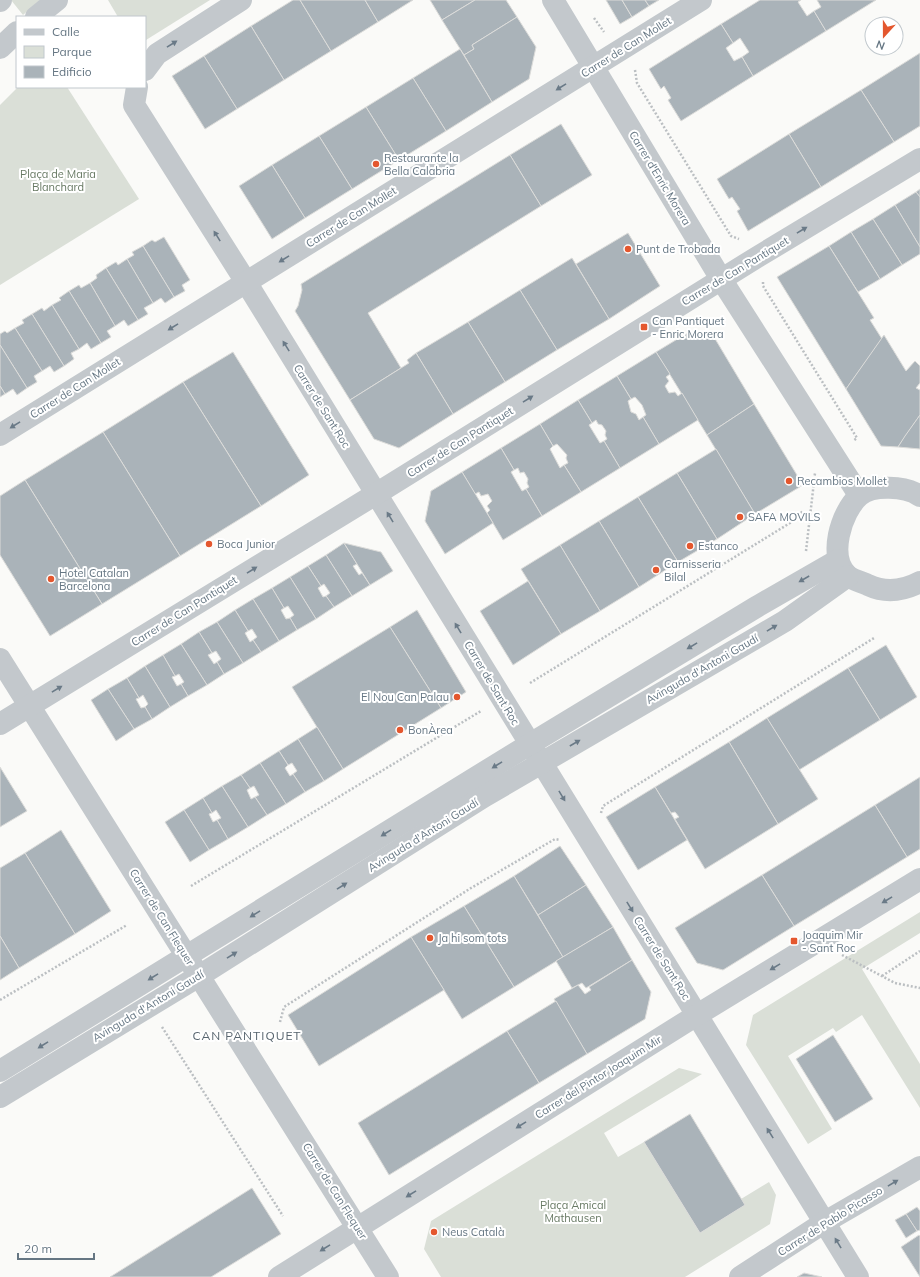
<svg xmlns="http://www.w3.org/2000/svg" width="920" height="1277" viewBox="0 0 920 1277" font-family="Mulish,sans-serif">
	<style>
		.green { fill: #dadfd7 }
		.building { fill: #aab3b9; stroke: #dcdcda }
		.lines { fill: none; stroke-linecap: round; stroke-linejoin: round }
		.path { stroke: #bbbfc2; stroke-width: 2.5; stroke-dasharray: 2 2; stroke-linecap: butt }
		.minor { stroke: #c3c8cc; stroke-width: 22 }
		.tertiary { stroke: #c3c8cc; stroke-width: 22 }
		.oneway { fill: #6a7a87 }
		.poi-dot { fill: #e4572e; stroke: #fff; stroke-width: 1.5 }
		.labels { text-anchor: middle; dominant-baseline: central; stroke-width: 4; stroke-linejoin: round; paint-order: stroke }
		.street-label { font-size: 11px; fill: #657683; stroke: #fff }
		.poi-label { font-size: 11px; fill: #657683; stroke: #fff; text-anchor: start }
		.park-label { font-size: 11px; fill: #687a64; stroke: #fff }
		.neighbourhood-label { font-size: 12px; letter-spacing: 1px; fill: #57646e; stroke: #fff }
	</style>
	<rect width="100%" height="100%" fill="#fafaf8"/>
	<g class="green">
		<path d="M 11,0 L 40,0 L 23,15 Z"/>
		<path d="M 108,0 L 210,0 L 146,40 L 145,17 L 118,17 Z"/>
		<path d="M 18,87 L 67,87 L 139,199 L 0,285 L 0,105 Z"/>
		<path d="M 920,912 L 920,933 L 862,969 L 920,1064 L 920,1108 L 862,1015 L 836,1032 L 833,1028 L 788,1056 L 832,1129 L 808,1144 L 746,1045 L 753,1015 Z"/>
		<path d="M 679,1068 L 702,1074 L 604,1133 L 618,1157 L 644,1142 L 700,1233 L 745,1205 L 741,1199 L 769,1182 L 776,1195 L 770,1224 L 685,1277 L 441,1277 L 424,1249 L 431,1221 Z"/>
	</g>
	<g class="building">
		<path d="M 293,0 L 300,0 L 331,51 L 284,80 L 251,26 Z"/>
		<path d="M 300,0 L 365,0 L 378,22 L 331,51 Z"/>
		<path d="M 365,0 L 413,0 L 378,22 Z"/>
		<path d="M 430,0 L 475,0 L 442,20 Z"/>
		<path d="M 475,0 L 506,0 L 517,17 L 472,45 L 474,49 L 464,55 L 442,20 Z"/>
		<path d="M 606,0 L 622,0 L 632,17 L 620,24 Z"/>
		<path d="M 622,0 L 645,0 L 649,6 L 632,17 Z"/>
		<path d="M 645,0 L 659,0 L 649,6 Z"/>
		<path d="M 760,0 L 801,0 L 798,2 L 807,16 L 814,11 L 826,31 L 753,76 L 742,57 L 749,52 L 740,38 L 733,43 L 721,24 Z"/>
		<path d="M 817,0 L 876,0 L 826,31 L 814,11 L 821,7 Z"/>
		<path d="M 517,17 L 536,47 L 529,79 L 492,102 L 464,55 L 474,49 L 472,45 Z"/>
		<path d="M 721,24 L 733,43 L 726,48 L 734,61 L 742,57 L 753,76 L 681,121 L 668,100 L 671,98 L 664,86 L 661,89 L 649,69 Z"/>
		<path d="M 251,26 L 284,80 L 237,109 L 204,56 Z"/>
		<path d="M 460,49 L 492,102 L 446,131 L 413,78 Z"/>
		<path d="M 920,53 L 920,126 L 894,142 L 861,90 Z"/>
		<path d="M 204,56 L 237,109 L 205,129 L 172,76 Z"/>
		<path d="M 413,78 L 446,131 L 399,160 L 366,107 Z"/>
		<path d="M 861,90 L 894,142 L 821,187 L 789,134 Z"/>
		<path d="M 366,107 L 399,160 L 352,189 L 319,136 Z"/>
		<path d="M 561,124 L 592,175 L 541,206 L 510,155 Z"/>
		<path d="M 789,134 L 821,187 L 748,231 L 737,211 L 740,209 L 732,197 L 729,199 L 717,179 Z"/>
		<path d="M 319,136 L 352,189 L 305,218 L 272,165 Z"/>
		<path d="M 510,155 L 541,206 L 368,313 L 401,368 L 350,400 L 295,311 L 298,306 L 302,290 L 301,284 Z"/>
		<path d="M 272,165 L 305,218 L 272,239 L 239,186 Z"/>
		<path d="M 920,189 L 920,197 L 916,192 Z"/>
		<path d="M 916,192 L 920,197 L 920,247 L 895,205 Z"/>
		<path d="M 895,205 L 920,247 L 920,254 L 902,265 L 873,219 Z"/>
		<path d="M 873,219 L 902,265 L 880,279 L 851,232 Z"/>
		<path d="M 851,232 L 880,279 L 858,292 L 829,246 Z"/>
		<path d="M 628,233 L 660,286 L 609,319 L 576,264 Z"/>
		<path d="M 164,237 L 190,280 L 182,285 L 185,291 L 174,297 L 143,246 L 152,240 L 155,242 Z"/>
		<path d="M 143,246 L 174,297 L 165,303 L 161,298 L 153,303 L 127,259 L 134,255 L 132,252 Z"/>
		<path d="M 829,246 L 874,318 L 870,320 L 882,339 L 846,389 L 777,277 Z"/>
		<path d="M 572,258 L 609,319 L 557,350 L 520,290 Z"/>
		<path d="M 127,259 L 153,303 L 144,308 L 148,314 L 138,320 L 106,268 L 116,262 L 118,265 Z"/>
		<path d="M 106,268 L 138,320 L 128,326 L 124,320 L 115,326 L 90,283 L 97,278 L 96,275 Z"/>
		<path d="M 90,283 L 115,326 L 107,331 L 111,337 L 101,343 L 69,291 L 79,285 L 81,288 Z"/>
		<path d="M 520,290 L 557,350 L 505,382 L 468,322 Z"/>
		<path d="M 69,291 L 101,343 L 91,349 L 87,343 L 79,349 L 52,305 L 61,300 L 59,298 Z"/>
		<path d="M 52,305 L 79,349 L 71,353 L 74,359 L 64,366 L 32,314 L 42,308 L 44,311 Z"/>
		<path d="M 32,314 L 64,366 L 54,372 L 50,366 L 42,371 L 15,328 L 24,323 L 22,320 Z"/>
		<path d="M 468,322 L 505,382 L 453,414 L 416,353 Z"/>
		<path d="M 15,328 L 42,371 L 34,376 L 37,382 L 27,388 L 0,345 L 0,334 L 5,331 L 7,333 Z"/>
		<path d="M 689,332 L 714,337 L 754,404 L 707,435 L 656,352 Z"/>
		<path d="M 884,335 L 906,371 L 915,361 L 920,366 L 920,383 L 916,388 L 920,390 L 920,415 L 898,447 L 881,446 L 846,389 Z"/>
		<path d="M 0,345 L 27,388 L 17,395 L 13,389 L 5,394 L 0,386 Z"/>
		<path d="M 233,352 L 309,475 L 261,506 L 183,382 Z"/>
		<path d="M 656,352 L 670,374 L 666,377 L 669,381 L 665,386 L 669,393 L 675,392 L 678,396 L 682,393 L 698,420 L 659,444 L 643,417 L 646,415 L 642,405 L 635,397 L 631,399 L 617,376 Z"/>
		<path d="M 416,353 L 453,414 L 399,448 L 374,439 L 350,400 L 409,363 L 407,360 Z"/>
		<path d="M 617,376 L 631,399 L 628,401 L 631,412 L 636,414 L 639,420 L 643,417 L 659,444 L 620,468 L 604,441 L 607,439 L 605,435 L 606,431 L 602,425 L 598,424 L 596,420 L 592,423 L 578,400 Z"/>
		<path d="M 183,382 L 261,506 L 180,556 L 103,432 Z"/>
		<path d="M 0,386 L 5,394 L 0,397 Z"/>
		<path d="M 578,400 L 592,423 L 589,425 L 600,443 L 604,441 L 620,468 L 581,492 L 564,465 L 568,463 L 566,458 L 567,455 L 557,444 L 553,446 L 540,424 Z"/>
		<path d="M 754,404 L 803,485 L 755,514 L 707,435 Z"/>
		<path d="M 920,415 L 920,449 L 898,447 L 905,436 Z"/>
		<path d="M 540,424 L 553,446 L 550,449 L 560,468 L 564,465 L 581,492 L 542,516 L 526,489 L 529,487 L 527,483 L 528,479 L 524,472 L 520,473 L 518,468 L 514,470 L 501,448 Z"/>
		<path d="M 103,432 L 180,556 L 102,604 L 25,480 Z"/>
		<path d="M 501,448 L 514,470 L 511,472 L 522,491 L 526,489 L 542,516 L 503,540 L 487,513 L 490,510 L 487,506 L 492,501 L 488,494 L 481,496 L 479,492 L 475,494 L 462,472 Z"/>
		<path d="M 716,449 L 755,514 L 717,539 L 677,473 Z"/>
		<path d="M 462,472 L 493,523 L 445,554 L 425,521 L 431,491 Z"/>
		<path d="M 677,473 L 717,539 L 678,562 L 638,497 Z"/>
		<path d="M 25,480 L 102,604 L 50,636 L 0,555 L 0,496 Z"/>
		<path d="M 638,497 L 678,562 L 639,587 L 599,521 Z"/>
		<path d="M 599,521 L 639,587 L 600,611 L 560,545 Z"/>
		<path d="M 344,543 L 357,564 L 353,566 L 359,575 L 362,573 L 370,585 L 352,596 L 326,555 Z"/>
		<path d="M 344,543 L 381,552 L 393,571 L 370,585 Z"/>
		<path d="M 560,545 L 600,611 L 561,634 L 521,569 Z"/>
		<path d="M 326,555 L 352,596 L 334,607 L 326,596 L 330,593 L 324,584 L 321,586 L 308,566 Z"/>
		<path d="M 308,566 L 321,586 L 318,588 L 323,597 L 326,596 L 334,607 L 316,619 L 290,577 Z"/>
		<path d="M 290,577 L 316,619 L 297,630 L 290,618 L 294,615 L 288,606 L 284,608 L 272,588 Z"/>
		<path d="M 528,581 L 561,634 L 513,665 L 480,611 Z"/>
		<path d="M 272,588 L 284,608 L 281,610 L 286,619 L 290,618 L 297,630 L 279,641 L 253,599 Z"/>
		<path d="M 253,599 L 279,641 L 261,652 L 253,640 L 257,637 L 252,629 L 248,631 L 235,610 Z"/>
		<path d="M 235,610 L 248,631 L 245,633 L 250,642 L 253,640 L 261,652 L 243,663 L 217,622 Z"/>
		<path d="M 417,610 L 466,692 L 441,708 L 390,627 Z"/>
		<path d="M 217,622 L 243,663 L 224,674 L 217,662 L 221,659 L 216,651 L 212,653 L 199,632 Z"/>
		<path d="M 390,627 L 441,708 L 343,769 L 292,687 Z"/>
		<path d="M 199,632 L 212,653 L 208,655 L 214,664 L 217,662 L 224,674 L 207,685 L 181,644 Z"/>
		<path d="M 181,644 L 207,685 L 188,696 L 181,684 L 184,682 L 179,674 L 175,676 L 163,655 Z"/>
		<path d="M 886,645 L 917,697 L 880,720 L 848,668 Z"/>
		<path d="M 163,655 L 175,676 L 172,677 L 177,686 L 181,684 L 188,696 L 170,707 L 145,666 Z"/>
		<path d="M 145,666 L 170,707 L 152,719 L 145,707 L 148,704 L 143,695 L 139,698 L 127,678 Z"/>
		<path d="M 848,668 L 880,720 L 799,770 L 767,718 Z"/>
		<path d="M 127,678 L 139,698 L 136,699 L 141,708 L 145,707 L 152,719 L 134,729 L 108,689 Z"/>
		<path d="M 108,689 L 134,729 L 116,741 L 91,700 Z"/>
		<path d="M 767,718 L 818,799 L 778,824 L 729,742 Z"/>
		<path d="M 317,727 L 343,769 L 324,781 L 298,739 Z"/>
		<path d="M 298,739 L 324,781 L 305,792 L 293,774 L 297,771 L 292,763 L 288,765 L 279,751 Z"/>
		<path d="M 729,742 L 778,824 L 705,869 L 675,819 L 679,817 L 675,812 L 671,813 L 655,787 Z"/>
		<path d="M 279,751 L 288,765 L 285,768 L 290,776 L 293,774 L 305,792 L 286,804 L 260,763 Z"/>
		<path d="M 260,763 L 286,804 L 267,815 L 255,797 L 259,795 L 254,786 L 250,788 L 241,775 Z"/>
		<path d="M 0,767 L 27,811 L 0,827 Z"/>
		<path d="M 241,775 L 250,788 L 247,790 L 251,799 L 255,797 L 267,815 L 248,827 L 222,786 Z"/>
		<path d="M 920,777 L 920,849 L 907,857 L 875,805 Z"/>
		<path d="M 222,786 L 248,827 L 228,839 L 217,820 L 221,818 L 216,810 L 212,813 L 203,798 Z"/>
		<path d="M 655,787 L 687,840 L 638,870 L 606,817 Z"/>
		<path d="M 203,798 L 212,813 L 209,814 L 213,822 L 217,820 L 228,839 L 209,850 L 184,810 Z"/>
		<path d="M 875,805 L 907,857 L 794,926 L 762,875 Z"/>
		<path d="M 184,810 L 209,850 L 190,862 L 165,822 Z"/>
		<path d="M 61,830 L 111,911 L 75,934 L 25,853 Z"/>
		<path d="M 560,846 L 586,885 L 538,915 L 514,876 Z"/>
		<path d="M 25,853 L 75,934 L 19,968 L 0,936 L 0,868 Z"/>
		<path d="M 762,875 L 794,926 L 723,970 L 697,963 L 675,928 Z"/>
		<path d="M 514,876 L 563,957 L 514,987 L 464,906 Z"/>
		<path d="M 586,885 L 613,927 L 563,957 L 538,915 Z"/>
		<path d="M 464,906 L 514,987 L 462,1019 L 411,937 Z"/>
		<path d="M 613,927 L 632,960 L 586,988 L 582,983 L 572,988 L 556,961 Z"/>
		<path d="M 0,936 L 19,968 L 0,980 Z"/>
		<path d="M 411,937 L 444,990 L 319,1066 L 288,1015 Z"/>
		<path d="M 632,960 L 651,992 L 645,1019 L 587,1054 L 554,999 L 578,985 L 585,994 L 591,990 L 589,987 Z"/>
		<path d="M 556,1001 L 587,1054 L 539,1083 L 507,1031 Z"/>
		<path d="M 507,1031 L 539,1083 L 389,1175 L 358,1123 Z"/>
		<path d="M 833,1035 L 873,1099 L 835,1122 L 796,1059 Z"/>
		<path d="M 690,1114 L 745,1205 L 700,1233 L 644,1142 Z"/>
		<path d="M 252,1188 L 281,1234 L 211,1277 L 110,1277 Z"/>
		<path d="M 917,1207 L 920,1211 L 920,1230 L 917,1231 L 906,1214 Z"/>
		<path d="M 906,1214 L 917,1231 L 906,1238 L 895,1220 Z"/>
		<path d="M 919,1235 L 920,1236 L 920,1277 L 901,1247 Z"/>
		<path d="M 804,1273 L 822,1277 L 797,1277 Z"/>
	</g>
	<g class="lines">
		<g class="path">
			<path d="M 594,18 L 604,32"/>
			<path d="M 635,70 L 637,83 L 731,236 L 739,239"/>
			<path d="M 763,282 L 763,286 L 857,438 L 853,441"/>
			<path d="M 806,551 L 815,473"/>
			<path d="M 530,683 L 790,523 L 803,511"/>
			<path d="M 601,813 L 603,806 L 874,638"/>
			<path d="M 191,886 L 481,711"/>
			<path d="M 842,955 L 895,983 L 920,988"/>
			<path d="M 882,976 L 920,951"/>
			<path d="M 0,1000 L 127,925"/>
			<path d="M 280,1022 L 284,1007 L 471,888 L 555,839 L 560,840"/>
			<path d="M 162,1027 L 283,1216"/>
		</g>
		<g class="minor">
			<path d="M 553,0 L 721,279 L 859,495"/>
			<path d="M 0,1 L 1,0"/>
			<path d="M 36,17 L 57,0"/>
			<path d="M 0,48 L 17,32"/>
			<path d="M 145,70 L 157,54 L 241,0"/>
			<path d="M 137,87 L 134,105 L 246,282 L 858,1277"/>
			<path d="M 0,435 L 701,0"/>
			<path d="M 0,659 L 388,1277"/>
			<path d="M 0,724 L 376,494 L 759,256 L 920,159"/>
			<path d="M 279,1277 L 697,1015 L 920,879"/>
			<path d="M 740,1277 L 825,1222 L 920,1167"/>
		</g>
		<g class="tertiary">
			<path d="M 920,496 C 906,486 872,484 859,496 C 841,512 827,558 848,576 C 853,580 862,582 868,585 C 885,593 903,591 920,582"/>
			<path d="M 0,1071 L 530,744 L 758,606 L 838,560"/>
			<path d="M 0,1097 L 199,976 L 485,796 L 785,621 L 848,576"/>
		</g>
	</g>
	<defs><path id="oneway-solid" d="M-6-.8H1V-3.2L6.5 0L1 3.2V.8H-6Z"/></defs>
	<g class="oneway">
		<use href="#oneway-solid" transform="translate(172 44) rotate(-32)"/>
		<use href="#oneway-solid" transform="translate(561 87) rotate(148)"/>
		<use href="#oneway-solid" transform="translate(802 230) rotate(-31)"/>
		<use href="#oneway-solid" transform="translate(217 236) rotate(-122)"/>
		<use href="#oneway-solid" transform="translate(284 259) rotate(148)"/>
		<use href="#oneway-solid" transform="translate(173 327) rotate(148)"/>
		<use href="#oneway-solid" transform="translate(286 346) rotate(-122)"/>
		<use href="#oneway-solid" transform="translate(528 399) rotate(-32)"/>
		<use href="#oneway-solid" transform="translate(15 425) rotate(148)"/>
		<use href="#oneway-solid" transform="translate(390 517) rotate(-121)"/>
		<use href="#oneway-solid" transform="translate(252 570) rotate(-32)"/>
		<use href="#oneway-solid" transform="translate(804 579) rotate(150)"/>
		<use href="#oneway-solid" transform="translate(458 628) rotate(-121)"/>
		<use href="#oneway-solid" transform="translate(772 628) rotate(-31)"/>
		<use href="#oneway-solid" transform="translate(692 646) rotate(149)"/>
		<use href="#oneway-solid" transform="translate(57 689) rotate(-31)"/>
		<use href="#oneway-solid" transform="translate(575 743) rotate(-30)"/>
		<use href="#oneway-solid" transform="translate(497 765) rotate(148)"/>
		<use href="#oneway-solid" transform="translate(562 796) rotate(59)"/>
		<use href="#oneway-solid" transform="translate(386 833) rotate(148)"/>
		<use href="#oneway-solid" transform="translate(342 886) rotate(-32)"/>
		<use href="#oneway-solid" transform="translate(887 900) rotate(149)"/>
		<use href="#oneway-solid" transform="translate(630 907) rotate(58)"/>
		<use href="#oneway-solid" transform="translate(255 914) rotate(148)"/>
		<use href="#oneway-solid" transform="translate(232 955) rotate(-32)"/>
		<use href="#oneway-solid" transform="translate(775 967) rotate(149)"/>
		<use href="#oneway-solid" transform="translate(153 977) rotate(148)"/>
		<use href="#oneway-solid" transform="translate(43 1045) rotate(148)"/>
		<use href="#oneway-solid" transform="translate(521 1125) rotate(148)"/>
		<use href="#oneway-solid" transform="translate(770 1133) rotate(-122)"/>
		<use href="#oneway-solid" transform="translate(893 1183) rotate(-31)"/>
		<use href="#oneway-solid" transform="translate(411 1194) rotate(148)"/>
		<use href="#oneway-solid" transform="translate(838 1243) rotate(-121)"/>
		<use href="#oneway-solid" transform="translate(325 1248) rotate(148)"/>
	</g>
	<g class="poi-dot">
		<circle cx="376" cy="164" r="4"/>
		<circle cx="628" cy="249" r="4"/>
		<rect x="640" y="323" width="8" height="8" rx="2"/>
		<circle cx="789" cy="481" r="4"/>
		<circle cx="740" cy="517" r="4"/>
		<circle cx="209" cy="544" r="4"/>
		<circle cx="690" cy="546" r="4"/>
		<circle cx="656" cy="570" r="4"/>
		<circle cx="51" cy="579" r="4"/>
		<circle cx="457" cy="697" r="4"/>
		<circle cx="400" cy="730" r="4"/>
		<circle cx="430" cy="938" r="4"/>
		<rect x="790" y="937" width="8" height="8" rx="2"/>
		<circle cx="434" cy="1232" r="4"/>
	</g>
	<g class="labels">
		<g class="street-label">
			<text transform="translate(626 47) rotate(-32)">Carrer de Can Mollet</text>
			<text transform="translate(660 178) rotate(59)">Carrer d'Enric Morera</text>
			<text transform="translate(351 217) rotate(-32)">Carrer de Can Mollet</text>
			<text transform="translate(735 271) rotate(-31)">Carrer de Can Pantiquet</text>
			<text transform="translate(75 388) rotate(-32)">Carrer de Can Mollet</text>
			<text transform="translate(322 406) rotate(58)">Carrer de Sant Roc</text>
			<text transform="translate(460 442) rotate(-32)">Carrer de Can Pantiquet</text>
			<text transform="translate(184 611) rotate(-32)">Carrer de Can Pantiquet</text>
			<text transform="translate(702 669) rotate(-30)">Avinguda d'Antoni Gaudí</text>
			<text transform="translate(492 683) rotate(59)">Carrer de Sant Roc</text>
			<text transform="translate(423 835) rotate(-32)">Avinguda d'Antoni Gaudí</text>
			<text transform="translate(162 917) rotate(58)">Carrer de Can Flequer</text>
			<text transform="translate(662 958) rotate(58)">Carrer de Sant Roc</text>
			<text transform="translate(148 1006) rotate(-31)">Avinguda d'Antoni Gaudí</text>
			<text transform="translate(598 1077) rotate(-32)">Carrer del Pintor Joaquim Mir</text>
			<text transform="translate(335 1191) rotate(58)">Carrer de Can Flequer</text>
			<text transform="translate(830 1221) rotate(-32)">Carrer de Pablo Picasso</text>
		</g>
		<g class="poi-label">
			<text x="384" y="158">Restaurante la<tspan x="384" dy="13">Bella Calabria</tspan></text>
			<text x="636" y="249">Punt de Trobada</text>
			<text x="652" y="321">Can Pantiquet<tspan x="652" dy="13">- Enric Morera</tspan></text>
			<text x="797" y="481">Recambios Mollet</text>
			<text x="748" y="517">SAFA MOVILS</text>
			<text x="217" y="544">Boca Junior</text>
			<text x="698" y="546">Estanco</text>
			<text x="664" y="564">Carnisseria<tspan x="664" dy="13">Bilal</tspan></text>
			<text x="59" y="573">Hotel Catalan<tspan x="59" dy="13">Barcelona</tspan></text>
			<text x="449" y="697" text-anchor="end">El Nou Can Palau</text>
			<text x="408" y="730">BonÀrea</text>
			<text x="802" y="935">Joaquim Mir<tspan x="802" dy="13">- Sant Roc</tspan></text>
			<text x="438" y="938">Ja hi som tots</text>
			<text x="442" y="1232">Neus Català</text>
		</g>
		<g class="park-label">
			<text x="58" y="174">Plaça de Maria<tspan x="58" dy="13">Blanchard</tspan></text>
			<text x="573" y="1205">Plaça Amical<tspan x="573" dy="13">Mathausen</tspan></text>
		</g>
		<g class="neighbourhood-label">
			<text x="247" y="1035">CAN PANTIQUET</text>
		</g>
	</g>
	<rect x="16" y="16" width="130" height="72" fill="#ffffff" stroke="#c1c8cd"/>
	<rect x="24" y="29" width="20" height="6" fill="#c3c8cc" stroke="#c1c8cd"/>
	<text x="52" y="36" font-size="12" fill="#657683">Calle</text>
	<rect x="24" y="46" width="20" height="12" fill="#dadfd7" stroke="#c1c8cd"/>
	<text x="52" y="56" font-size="12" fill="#657683">Parque</text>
	<rect x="24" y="66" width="20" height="12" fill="#aab3b9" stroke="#c1c8cd"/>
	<text x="52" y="76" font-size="12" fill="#657683">Edificio</text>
	<g transform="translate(884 36) rotate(201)"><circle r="19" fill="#ffffff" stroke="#c1c8cd"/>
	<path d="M0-3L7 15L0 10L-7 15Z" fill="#e4572e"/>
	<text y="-6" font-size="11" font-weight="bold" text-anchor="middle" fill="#657683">N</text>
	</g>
	<path d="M18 1253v6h76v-6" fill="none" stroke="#657683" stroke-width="2"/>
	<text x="24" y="1253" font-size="12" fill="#657683" stroke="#ffffff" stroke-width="3" paint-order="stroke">20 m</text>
</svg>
